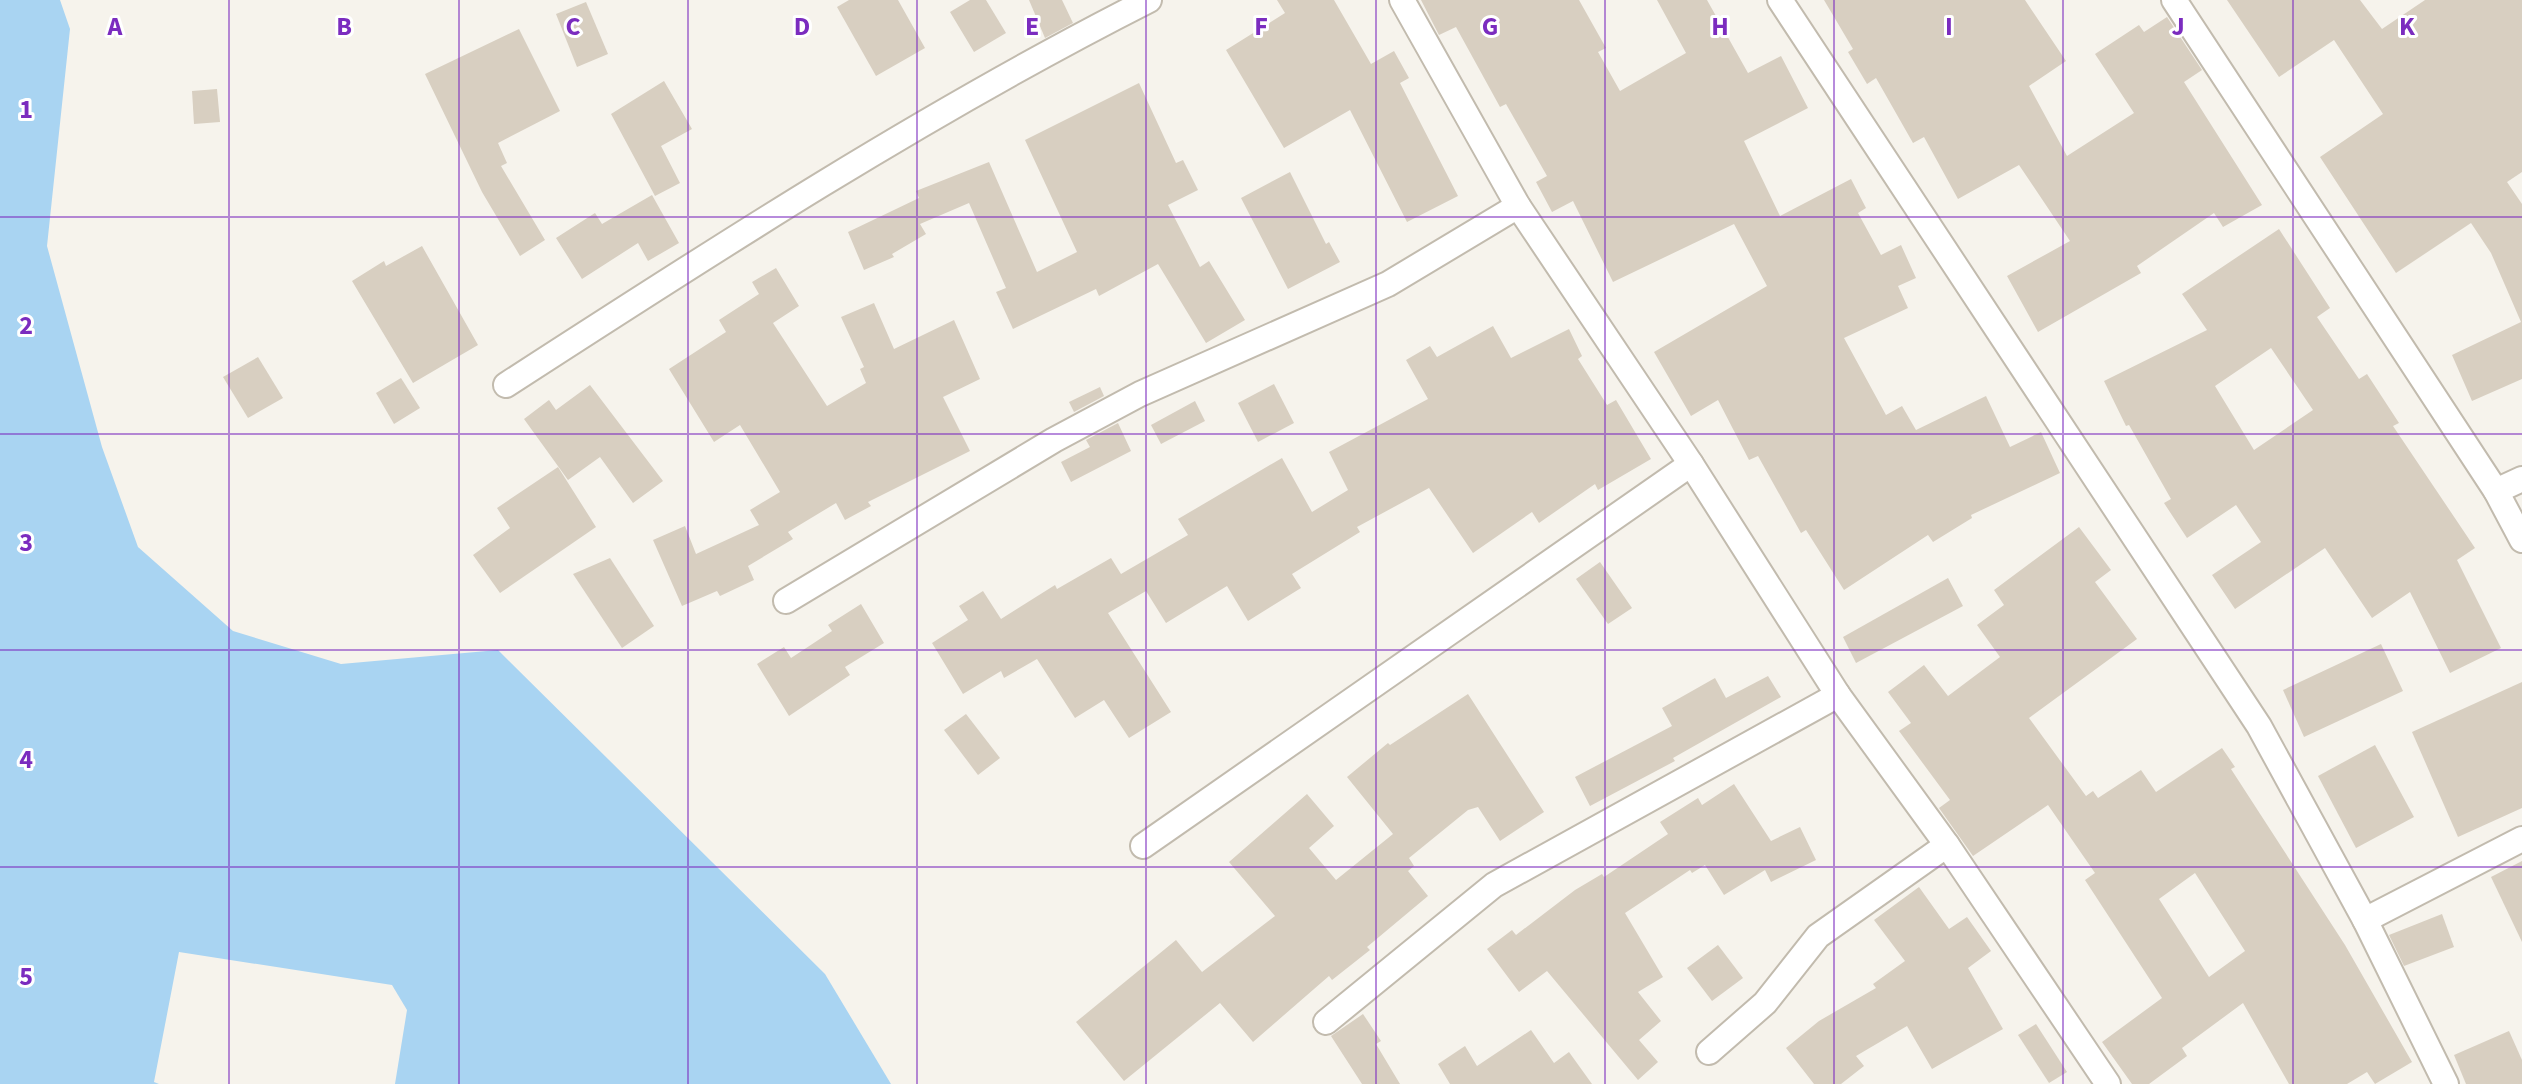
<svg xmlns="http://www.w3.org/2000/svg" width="2522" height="1084" viewBox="0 0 2522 1084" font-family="'Source Sans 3',sans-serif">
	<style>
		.water { fill: #a9d4f2 }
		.building { fill: #d8cfc1; fill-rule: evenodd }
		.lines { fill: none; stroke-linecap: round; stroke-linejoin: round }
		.minor-casing { stroke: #c2bbae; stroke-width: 28 }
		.minor { stroke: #fff; stroke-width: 24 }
		.grid { fill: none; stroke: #7b2cbf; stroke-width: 2; stroke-opacity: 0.55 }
		.grid-label { font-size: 26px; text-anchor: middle; font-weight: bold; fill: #7b2cbf; stroke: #fff; stroke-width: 6; stroke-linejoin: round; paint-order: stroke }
	</style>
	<rect width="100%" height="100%" fill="#f6f3ec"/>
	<path class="water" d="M 0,0 L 60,0 L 70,29 L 47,246 L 102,447 L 138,547 L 233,631 L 341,664 L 498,650 L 825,974 L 891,1084 L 395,1084 L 407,1010 L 392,985 L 179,952 L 154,1082 L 159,1084 L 0,1084 Z"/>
	<g class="building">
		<path d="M 849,0 L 898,0 L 925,48 L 876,76 L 837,7 Z"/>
		<path d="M 970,0 L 986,0 L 1006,33 L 974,52 L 950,12 Z"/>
		<path d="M 1029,0 L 1062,0 L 1073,23 L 1045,38 Z"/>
		<path d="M 1277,0 L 1334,0 L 1371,64 L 1394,51 L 1409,78 L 1400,83 L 1458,196 L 1407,222 L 1350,110 L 1284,148 L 1226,50 L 1285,13 Z"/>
		<path d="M 1421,0 L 1579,0 L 1606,48 L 1598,52 L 1620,91 L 1686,53 L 1657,0 L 1707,0 L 1748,73 L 1781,56 L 1808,108 L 1744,141 L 1780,216 L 1851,179 L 1866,208 L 1858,213 L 1881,255 L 1901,245 L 1916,278 L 1898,286 L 1908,308 L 1844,338 L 1886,415 L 1902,406 L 1916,430 L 1986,396 L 2010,447 L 2041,432 L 2060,473 L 1971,515 L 1972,518 L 1933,542 L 1928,535 L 1844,590 L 1806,530 L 1801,533 L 1758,456 L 1749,460 L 1718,400 L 1691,416 L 1654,352 L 1767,286 L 1734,224 L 1613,282 L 1573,201 L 1552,212 L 1536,182 L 1547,176 L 1506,104 L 1500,107 L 1456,27 L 1439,35 Z"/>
		<path d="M 1824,0 L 2025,0 L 2066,61 L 2029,86 L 2067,156 L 2134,113 L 2095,54 L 2139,25 L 2144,32 L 2167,17 L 2202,70 L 2184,82 L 2262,205 L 2223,227 L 2214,213 L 2137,266 L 2141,273 L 2038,332 L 2007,276 L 2070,241 L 2019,165 L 1958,199 L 1924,137 L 1913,143 L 1876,78 L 1867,84 L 1848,52 L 1853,49 Z"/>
		<path d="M 2227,0 L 2360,0 L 2382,29 L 2425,0 L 2522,0 L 2522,172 L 2507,182 L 2522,204 L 2522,379 L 2472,401 L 2452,355 L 2521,322 L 2491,253 L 2471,223 L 2396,273 L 2320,157 L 2383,114 L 2334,40 L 2279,77 Z"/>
		<path d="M 586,2 L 608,54 L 577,67 L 556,14 Z"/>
		<path d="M 519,29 L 560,111 L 498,143 L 507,163 L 501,166 L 545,240 L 520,256 L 482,192 L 425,74 Z"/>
		<path d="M 664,81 L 692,129 L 661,146 L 680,183 L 655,196 L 611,114 Z"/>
		<path d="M 1139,83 L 1176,163 L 1183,160 L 1198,190 L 1168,205 L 1200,267 L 1209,261 L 1245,320 L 1206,343 L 1158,264 L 1099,296 L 1096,289 L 1013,329 L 996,292 L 1006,288 L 969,203 L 920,224 L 926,234 L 892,254 L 894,257 L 864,270 L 848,232 L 919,198 L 916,191 L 989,162 L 1037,272 L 1077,252 L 1025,140 Z"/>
		<path d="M 217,89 L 220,122 L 194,124 L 192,91 Z"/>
		<path d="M 1290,172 L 1326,244 L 1329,242 L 1340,262 L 1288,289 L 1241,198 Z"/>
		<path d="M 652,195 L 679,243 L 648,261 L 638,243 L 582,279 L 556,238 L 595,213 L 602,224 Z"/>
		<path d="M 2279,229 L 2330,308 L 2317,317 L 2359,379 L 2367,374 L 2399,423 L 2393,426 L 2475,548 L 2457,560 L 2501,648 L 2450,673 L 2410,592 L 2372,618 L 2325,548 L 2235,609 L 2212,575 L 2261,542 L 2236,505 L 2187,538 L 2164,503 L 2171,499 L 2129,425 L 2126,426 L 2104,381 L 2207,330 L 2182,294 ZM 2271,348 L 2313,410 L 2254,450 L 2215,386 Z"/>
		<path d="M 422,246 L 478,345 L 413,383 L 352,281 L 384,261 L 386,266 Z"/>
		<path d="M 776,268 L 799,306 L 773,323 L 827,406 L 866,383 L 860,369 L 864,367 L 841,317 L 874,303 L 894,349 L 954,320 L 980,379 L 943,397 L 970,451 L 868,502 L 871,506 L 845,520 L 836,503 L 788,532 L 793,539 L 748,566 L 754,580 L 720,596 L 717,591 L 682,606 L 653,540 L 685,526 L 696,554 L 759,525 L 750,510 L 780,492 L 740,425 L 714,442 L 669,369 L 726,332 L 719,320 L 759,294 L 752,282 Z"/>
		<path d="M 1493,326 L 1511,358 L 1569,329 L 1582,356 L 1578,359 L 1607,405 L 1616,400 L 1651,459 L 1598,490 L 1595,484 L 1539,523 L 1532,512 L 1473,553 L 1429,488 L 1357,527 L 1360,532 L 1292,574 L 1301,588 L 1248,621 L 1227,586 L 1166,623 L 1146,591 L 1108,613 L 1171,712 L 1129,738 L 1104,700 L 1075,718 L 1037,659 L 1004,678 L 1001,671 L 963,694 L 932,643 L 968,620 L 959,606 L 983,591 L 1001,619 L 1055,585 L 1057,589 L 1111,558 L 1121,574 L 1188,535 L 1178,519 L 1282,458 L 1312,512 L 1348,490 L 1329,452 L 1428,399 L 1406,360 L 1430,346 L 1437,357 Z"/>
		<path d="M 258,357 L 283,398 L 248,418 L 223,377 Z"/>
		<path d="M 401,378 L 420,408 L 394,424 L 376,393 Z"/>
		<path d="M 1274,384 L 1294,423 L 1258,442 L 1238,403 Z"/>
		<path d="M 590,385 L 663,481 L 633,503 L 600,457 L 568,480 L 524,419 L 549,400 L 556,410 Z"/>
		<path d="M 1100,387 L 1104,396 L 1074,412 L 1069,402 Z"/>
		<path d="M 1195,401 L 1205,421 L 1161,444 L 1151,425 Z"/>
		<path d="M 1118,423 L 1131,451 L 1071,482 L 1061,462 L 1090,447 L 1086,440 Z"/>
		<path d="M 558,467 L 596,527 L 500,593 L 473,555 L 510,528 L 497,508 Z"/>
		<path d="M 2079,527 L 2111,570 L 2095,582 L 2137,639 L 2029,718 L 2086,796 L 2093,791 L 2098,798 L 2141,770 L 2156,792 L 2222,748 L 2235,767 L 2231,769 L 2345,945 L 2412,1062 L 2375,1084 L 2367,1072 L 2347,1084 L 2289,1084 L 2243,1003 L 2182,1048 L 2187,1056 L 2149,1084 L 2132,1084 L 2102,1042 L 2162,998 L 2085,880 L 2095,873 L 2048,805 L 1973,856 L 1939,808 L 1950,800 L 1899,731 L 1911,723 L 1888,692 L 1924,665 L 1948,696 L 2000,657 L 1977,625 L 2004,605 L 1994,590 ZM 2195,873 L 2245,951 L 2209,977 L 2159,899 Z"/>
		<path d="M 610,558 L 654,626 L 622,648 L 573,574 Z"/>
		<path d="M 1600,562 L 1632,608 L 1608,624 L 1576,579 Z"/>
		<path d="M 1948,578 L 1963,606 L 1856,663 L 1843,637 Z"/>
		<path d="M 861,604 L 884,643 L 845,667 L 850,675 L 789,716 L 757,664 L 784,647 L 791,658 L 832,631 L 828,625 Z"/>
		<path d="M 2381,644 L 2403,691 L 2304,737 L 2283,690 Z"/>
		<path d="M 1768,676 L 1781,697 L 1673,758 L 1675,761 L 1590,806 L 1575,777 L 1672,726 L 1662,708 L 1715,678 L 1726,698 Z"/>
		<path d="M 2522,682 L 2522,808 L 2458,837 L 2412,732 Z"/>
		<path d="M 1468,694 L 1544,812 L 1500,841 L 1478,807 L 1468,810 L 1409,858 L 1414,866 L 1408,871 L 1428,896 L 1367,947 L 1370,950 L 1332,980 L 1329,976 L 1253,1042 L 1220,1003 L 1124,1081 L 1076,1022 L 1176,940 L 1202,972 L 1275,916 L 1229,862 L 1307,794 L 1334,826 L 1309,848 L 1336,880 L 1393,834 L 1347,777 L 1388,743 L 1390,745 Z"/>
		<path d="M 966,714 L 1000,758 L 978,775 L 944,730 Z"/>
		<path d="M 2375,745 L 2414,817 L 2356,848 L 2318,776 Z"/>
		<path d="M 1734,784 L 1771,841 L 1800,827 L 1816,860 L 1771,882 L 1765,870 L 1724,895 L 1705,865 L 1692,873 L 1690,870 L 1625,913 L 1663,977 L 1638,992 L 1661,1021 L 1639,1040 L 1658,1062 L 1638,1080 L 1547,971 L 1519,992 L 1487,949 L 1512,930 L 1516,935 L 1575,890 L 1602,874 L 1604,877 L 1668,834 L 1660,822 L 1698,798 L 1702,805 Z"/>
		<path d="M 2522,861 L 2522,942 L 2491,877 Z"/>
		<path d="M 1919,887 L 1949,929 L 1967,917 L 1991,951 L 1968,968 L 2003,1029 L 1932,1069 L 1907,1026 L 1856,1056 L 1864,1066 L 1841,1084 L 1814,1084 L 1786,1048 L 1819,1021 L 1876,988 L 1873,984 L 1905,961 L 1874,920 Z"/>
		<path d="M 2442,914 L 2454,947 L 2404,966 L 2389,935 Z"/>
		<path d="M 1718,945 L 1743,978 L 1712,1001 L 1687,968 Z"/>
		<path d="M 1363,1014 L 1381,1041 L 1376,1044 L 1400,1084 L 1362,1084 L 1331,1036 Z"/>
		<path d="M 2036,1024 L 2067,1072 L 2049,1083 L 2018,1035 Z"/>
		<path d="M 1531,1030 L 1554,1063 L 1569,1052 L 1592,1084 L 1450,1084 L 1438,1064 L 1465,1046 L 1477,1066 Z"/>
		<path d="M 2509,1031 L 2522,1060 L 2522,1084 L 2466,1084 L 2454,1055 Z"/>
	</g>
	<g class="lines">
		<g class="minor-casing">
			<g id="minor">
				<path d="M 1402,0 L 1518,206 L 1691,464 L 1838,695 L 1947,845 L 2108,1084"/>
				<path d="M 1780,0 L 2259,726 L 2365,920 L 2446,1084"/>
				<path d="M 2174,0 L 2496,491 L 2522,540"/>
				<path d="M 506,385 C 716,249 926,113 1149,0"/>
				<path d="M 2496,491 L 2522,479"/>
				<path d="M 786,601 L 1054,440 L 1140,394 L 1388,284 L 1518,206"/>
				<path d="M 1143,846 L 1691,464"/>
				<path d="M 2365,920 L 2522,839"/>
				<path d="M 1326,1022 L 1494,885 L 1838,695"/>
				<path d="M 1709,1052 L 1765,1003 L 1818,936 L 1947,845"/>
			</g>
		</g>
		<use href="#minor" class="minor"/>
	</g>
	<path class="grid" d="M 229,0 L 229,1084M 459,0 L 459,1084M 688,0 L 688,1084M 917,0 L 917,1084M 1146,0 L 1146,1084M 1376,0 L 1376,1084M 1605,0 L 1605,1084M 1834,0 L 1834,1084M 2063,0 L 2063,1084M 2293,0 L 2293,1084M 0,217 L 2522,217M 0,434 L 2522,434M 0,650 L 2522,650M 0,867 L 2522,867"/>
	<g class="grid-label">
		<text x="115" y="35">A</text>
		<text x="344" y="35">B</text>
		<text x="573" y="35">C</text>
		<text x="802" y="35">D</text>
		<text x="1032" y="35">E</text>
		<text x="1261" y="35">F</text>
		<text x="1490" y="35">G</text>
		<text x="1720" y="35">H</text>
		<text x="1949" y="35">I</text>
		<text x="2178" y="35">J</text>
		<text x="2407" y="35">K</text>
		<text x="26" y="118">1</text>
		<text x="26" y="334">2</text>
		<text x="26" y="551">3</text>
		<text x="26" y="768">4</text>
		<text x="26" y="985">5</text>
	</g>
</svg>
